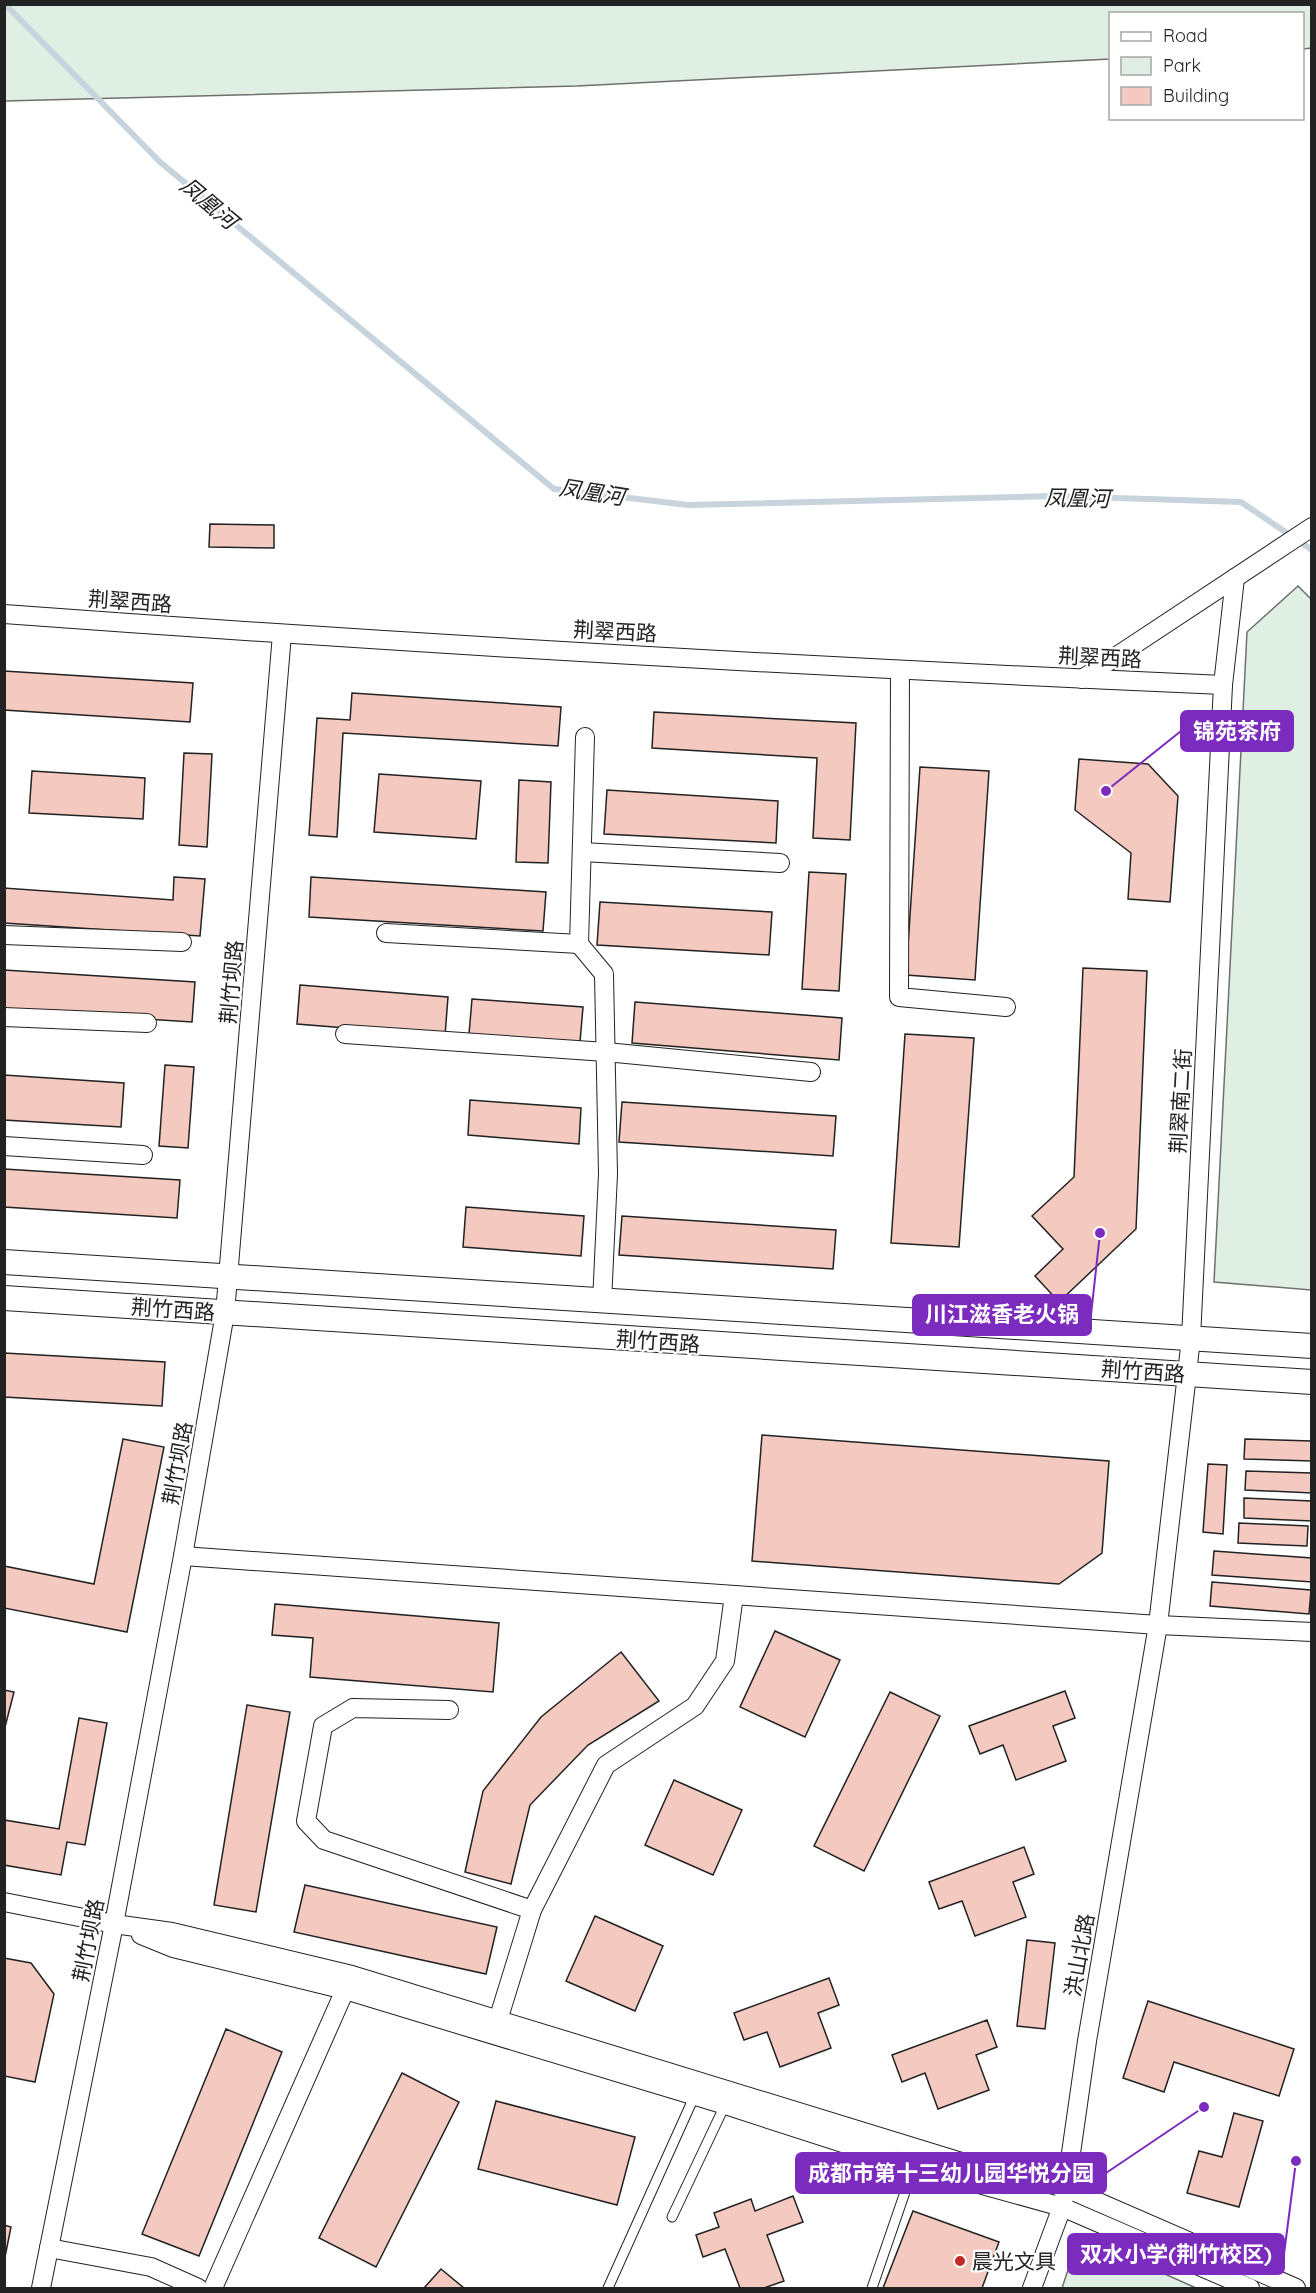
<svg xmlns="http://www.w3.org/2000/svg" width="1316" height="2293" viewBox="0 0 1316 2293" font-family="Quicksand,'Noto Sans SC',sans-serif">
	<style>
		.green { fill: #e0efe3; stroke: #6f6f6f; stroke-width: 1.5 }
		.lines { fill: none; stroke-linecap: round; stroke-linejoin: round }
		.stream { stroke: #c7d3dd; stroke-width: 6 }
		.building { fill: #f3c9c0; stroke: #222; stroke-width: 1.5 }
		.service-casing { stroke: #222; stroke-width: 11 }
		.minor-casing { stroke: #222; stroke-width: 20 }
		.secondary-casing { stroke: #222; stroke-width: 26 }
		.service { stroke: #fff; stroke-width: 9 }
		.minor { stroke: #fff; stroke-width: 18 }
		.secondary { stroke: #fff; stroke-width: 24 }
		.poi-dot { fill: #c62828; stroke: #fff; stroke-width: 2 }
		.labels { text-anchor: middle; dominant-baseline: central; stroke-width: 4.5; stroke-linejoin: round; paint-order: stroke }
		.street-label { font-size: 21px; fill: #222; stroke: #fff }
		.poi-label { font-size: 21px; fill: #222; stroke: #fff; text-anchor: start }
		.water-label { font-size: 22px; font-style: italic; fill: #222; stroke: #fff }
		.leader { fill: none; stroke: #7b2cbf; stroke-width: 2 }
		.callout-dot { fill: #7b2cbf; stroke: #fff; stroke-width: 2 }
		.callout { fill: #7b2cbf; stroke: #7b2cbf; stroke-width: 2 }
		.callout-label { font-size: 22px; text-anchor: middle; font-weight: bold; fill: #fff }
	</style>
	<rect width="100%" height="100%" fill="#fff"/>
	<g class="green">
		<path d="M 1311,4 L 1311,48 L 1303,49 L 1302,14 L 1110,14 L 1110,59 L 577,86 L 5,101 L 5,5 Z"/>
		<path d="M 1298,586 L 1312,600 L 1311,1290 L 1214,1282 L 1247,632 Z"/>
		<path d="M 1118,2253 L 1196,2288 L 1062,2288 L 1068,2270 Z"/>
	</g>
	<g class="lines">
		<path class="stream" d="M 5,4 L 160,162 L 554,489 L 688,505 L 1054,496 L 1241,502 L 1312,550"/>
	</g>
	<g class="building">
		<path d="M 210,524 L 274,525 L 274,548 L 209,547 Z"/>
		<path d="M 4,671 L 193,683 L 190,722 L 4,710 Z"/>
		<path d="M 352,693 L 561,707 L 558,746 L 343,733 L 337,837 L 309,835 L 317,718 L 350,720 Z"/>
		<path d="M 654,712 L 856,723 L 850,840 L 813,838 L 817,758 L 652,748 Z"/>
		<path d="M 184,753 L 212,754 L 207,847 L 179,845 Z"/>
		<path d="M 1079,759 L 1148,764 L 1178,796 L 1170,902 L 1128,899 L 1131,853 L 1075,810 Z"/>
		<path d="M 920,767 L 989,771 L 975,980 L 906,975 Z"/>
		<path d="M 32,771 L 145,778 L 143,819 L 29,813 Z"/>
		<path d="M 379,774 L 481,781 L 476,839 L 374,832 Z"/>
		<path d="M 519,780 L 551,782 L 548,863 L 516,862 Z"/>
		<path d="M 607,790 L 778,801 L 776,843 L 604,834 Z"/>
		<path d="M 809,872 L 846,874 L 839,991 L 802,989 Z"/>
		<path d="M 174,877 L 205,879 L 200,936 L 4,923 L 4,888 L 173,900 Z"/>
		<path d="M 311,877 L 546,892 L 543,931 L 309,917 Z"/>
		<path d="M 600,902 L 772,912 L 769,955 L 597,945 Z"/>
		<path d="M 1083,968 L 1147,971 L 1136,1229 L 1059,1302 L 1035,1276 L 1063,1249 L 1032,1216 L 1074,1177 Z"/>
		<path d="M 4,970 L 195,982 L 192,1022 L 4,1010 Z"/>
		<path d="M 300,985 L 448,997 L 445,1036 L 297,1024 Z"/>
		<path d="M 472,999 L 583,1007 L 580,1042 L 469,1034 Z"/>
		<path d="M 635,1002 L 842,1018 L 839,1060 L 632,1043 Z"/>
		<path d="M 905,1034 L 974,1038 L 959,1247 L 891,1243 Z"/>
		<path d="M 165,1065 L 194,1067 L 188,1148 L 159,1146 Z"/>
		<path d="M 4,1075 L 124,1083 L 121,1127 L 4,1120 Z"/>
		<path d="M 470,1100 L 581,1108 L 579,1144 L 468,1135 Z"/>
		<path d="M 622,1102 L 836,1116 L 833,1156 L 619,1142 Z"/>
		<path d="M 4,1169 L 180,1180 L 177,1218 L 4,1207 Z"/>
		<path d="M 466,1207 L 584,1216 L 581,1256 L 463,1247 Z"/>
		<path d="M 622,1216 L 836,1230 L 833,1269 L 619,1255 Z"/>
		<path d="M 4,1353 L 165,1362 L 162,1406 L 4,1397 Z"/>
		<path d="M 762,1435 L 1109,1461 L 1102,1553 L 1059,1584 L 752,1561 Z"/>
		<path d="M 123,1439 L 164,1447 L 127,1632 L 4,1608 L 4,1566 L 94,1584 Z"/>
		<path d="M 1245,1439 L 1312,1441 L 1312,1461 L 1244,1459 Z"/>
		<path d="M 1208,1464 L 1227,1465 L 1223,1534 L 1203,1532 Z"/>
		<path d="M 1246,1471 L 1312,1473 L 1312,1493 L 1245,1490 Z"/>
		<path d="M 1244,1498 L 1312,1501 L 1312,1521 L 1244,1518 Z"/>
		<path d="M 1239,1523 L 1308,1526 L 1307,1546 L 1238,1543 Z"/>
		<path d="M 1214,1551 L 1312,1558 L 1312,1582 L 1212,1575 Z"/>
		<path d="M 1212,1582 L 1311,1590 L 1309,1614 L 1210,1606 Z"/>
		<path d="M 275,1604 L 499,1623 L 493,1692 L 310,1677 L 313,1638 L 272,1635 Z"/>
		<path d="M 775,1631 L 840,1660 L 805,1737 L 740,1707 Z"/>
		<path d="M 621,1652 L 659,1701 L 588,1745 L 530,1805 L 511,1884 L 465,1872 L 483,1791 L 541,1717 Z"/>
		<path d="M 4,1690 L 14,1692 L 4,1731 Z"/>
		<path d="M 1065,1691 L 1075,1718 L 1053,1726 L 1066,1761 L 1016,1780 L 1003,1745 L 980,1754 L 969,1726 Z"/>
		<path d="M 890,1692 L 940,1716 L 864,1871 L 814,1846 Z"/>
		<path d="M 247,1705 L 290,1712 L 256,1912 L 214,1905 Z"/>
		<path d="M 79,1718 L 107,1723 L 85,1845 L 67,1842 L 61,1875 L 4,1865 L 4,1820 L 59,1829 Z"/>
		<path d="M 674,1780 L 742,1810 L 713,1875 L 645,1845 Z"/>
		<path d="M 1024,1847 L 1034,1874 L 1013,1882 L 1026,1917 L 975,1936 L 962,1901 L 939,1909 L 929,1882 Z"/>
		<path d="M 305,1885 L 497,1927 L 486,1974 L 294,1932 Z"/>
		<path d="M 595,1916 L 663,1946 L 635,2011 L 566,1981 Z"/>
		<path d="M 1027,1940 L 1055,1943 L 1045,2029 L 1017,2026 Z"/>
		<path d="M 4,1958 L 31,1963 L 54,1994 L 35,2082 L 4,2076 Z"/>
		<path d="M 829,1978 L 839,2005 L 818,2013 L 831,2048 L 780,2067 L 767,2032 L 744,2040 L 734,2013 Z"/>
		<path d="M 1148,2001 L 1294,2049 L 1279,2096 L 1174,2062 L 1164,2092 L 1123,2078 Z"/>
		<path d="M 987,2020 L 997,2047 L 976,2055 L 989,2090 L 938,2109 L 925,2073 L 902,2082 L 892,2055 Z"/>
		<path d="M 226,2029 L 282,2052 L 199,2256 L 142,2234 Z"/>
		<path d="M 402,2073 L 459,2102 L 376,2267 L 319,2238 Z"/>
		<path d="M 496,2101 L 635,2137 L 617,2205 L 478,2169 Z"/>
		<path d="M 1234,2113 L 1263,2121 L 1239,2207 L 1187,2193 L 1199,2151 L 1222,2157 Z"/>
		<path d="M 793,2196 L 803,2222 L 767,2235 L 784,2281 L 764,2288 L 740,2288 L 725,2249 L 703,2257 L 696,2235 L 719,2227 L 714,2213 L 751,2199 L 755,2211 Z"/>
		<path d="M 913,2211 L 999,2242 L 982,2288 L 883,2288 Z"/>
		<path d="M 4,2225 L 11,2227 L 4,2262 Z"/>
		<path d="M 441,2269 L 464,2288 L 424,2288 Z"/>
	</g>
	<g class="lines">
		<g class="service-casing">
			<g id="service">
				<path d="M 672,2217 L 725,2105"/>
				<path d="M 608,2288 L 694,2097"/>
				<path d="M 872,2288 L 914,2166"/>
			</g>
		</g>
		<g class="minor-casing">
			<g id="minor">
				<path d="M 4,614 C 410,644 817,667 1223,685"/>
				<path d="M 900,670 L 899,997 L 1006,1007"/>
				<path d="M 1082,679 L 1312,527"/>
				<path d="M 585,737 L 579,944 L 604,974 L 608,1174 L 602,1302"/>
				<path d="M 582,852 L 780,863"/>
				<path d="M 386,933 L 579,944"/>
				<path d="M 4,935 L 182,942"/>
				<path d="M 4,1017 L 147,1023"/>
				<path d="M 345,1034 L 606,1052 L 811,1072"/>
				<path d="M 4,1146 L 143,1155"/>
				<path d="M 183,1556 L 1158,1625 L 1312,1632"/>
				<path d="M 449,1710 L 353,1708 L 323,1726 L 306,1821 L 324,1840 L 532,1910"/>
				<path d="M 4,1902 L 114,1924 L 172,1932 L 352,1975 L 978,2167 L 1066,2188 L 1296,2288"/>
				<path d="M 141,1935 L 173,1948 L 345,1990 L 725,2105 L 914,2166 L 1062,2207 L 1250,2288"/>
				<path d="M 495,2030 L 532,1910 L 606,1765 L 695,1706 L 725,1661 L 734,1595"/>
				<path d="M 49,2248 L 151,2267 L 198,2288"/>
				<path d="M 41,2288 L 114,1924 L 183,1556 L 225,1313 L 282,634"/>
				<path d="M 213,2288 L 345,1990"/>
				<path d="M 1032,2288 L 1062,2207 L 1066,2188 L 1087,2041 L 1158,1625 L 1187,1374 L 1191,1338 L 1223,685 L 1235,578"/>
			</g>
		</g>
		<g class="secondary-casing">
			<g id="secondary">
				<path d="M 4,1262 L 1312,1346"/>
				<path d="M 4,1298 L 1312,1382"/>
			</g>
		</g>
		<use href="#service" class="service"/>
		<use href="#minor" class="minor"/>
		<use href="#secondary" class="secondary"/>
	</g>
	<circle class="poi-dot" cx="960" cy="2261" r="6"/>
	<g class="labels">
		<g class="street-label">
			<text transform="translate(130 601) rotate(4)">荆翠西路</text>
			<text transform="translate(615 631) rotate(3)">荆翠西路</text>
			<text transform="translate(1100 657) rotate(3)">荆翠西路</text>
			<text transform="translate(231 982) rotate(-85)">荆竹坝路</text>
			<text transform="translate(1180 1101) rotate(-87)">荆翠南二街</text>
			<text transform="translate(173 1309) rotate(4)">荆竹西路</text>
			<text transform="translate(658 1341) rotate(4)">荆竹西路</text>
			<text transform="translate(1143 1371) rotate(4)">荆竹西路</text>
			<text transform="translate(177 1463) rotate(-80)">荆竹坝路</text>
			<text transform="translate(88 1940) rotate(-79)">荆竹坝路</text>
			<text transform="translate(1079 1955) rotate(-80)">洪山北路</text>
		</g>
		<g class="poi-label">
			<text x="972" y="2261">晨光文具</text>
		</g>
		<g class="water-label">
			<text transform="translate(209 203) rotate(40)">凤凰河</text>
			<text transform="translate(592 492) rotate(9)">凤凰河</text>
			<text transform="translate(1077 498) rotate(1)">凤凰河</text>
		</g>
	</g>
	<path class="leader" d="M1106 791L1181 731M1100 1233L1091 1315M1204 2107L1106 2173M1296 2161L1284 2254"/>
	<g class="callout-dot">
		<circle cx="1106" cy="791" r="6"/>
		<circle cx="1100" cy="1233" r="6"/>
		<circle cx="1204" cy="2107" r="6"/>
		<circle cx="1296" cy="2161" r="6"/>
	</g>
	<g class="callout">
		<rect x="1181" y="711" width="112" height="40" rx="6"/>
		<rect x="913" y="1295" width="178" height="40" rx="6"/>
		<rect x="796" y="2153" width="310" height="40" rx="6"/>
		<rect x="1068" y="2234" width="216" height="40" rx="6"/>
	</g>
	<g class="callout-label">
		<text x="1237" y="739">锦苑茶府</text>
		<text x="1002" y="1322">川江滋香老火锅</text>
		<text x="951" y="2181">成都市第十三幼儿园华悦分园</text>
		<text x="1176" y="2262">双水小学(荆竹校区)</text>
	</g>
	<rect width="1316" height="2293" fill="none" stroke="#222222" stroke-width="12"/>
	<rect x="1109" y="12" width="195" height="108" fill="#ffffff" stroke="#a7a7a7" stroke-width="1.5"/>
	<rect x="1121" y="32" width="30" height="9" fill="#ffffff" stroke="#a7a7a7" stroke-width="1.5"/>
	<text x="1163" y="42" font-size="18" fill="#222222">Road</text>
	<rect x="1121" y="57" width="30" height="18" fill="#e0efe3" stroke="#a7a7a7" stroke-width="1.5"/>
	<text x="1163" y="72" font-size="18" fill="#222222">Park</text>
	<rect x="1121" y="87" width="30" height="18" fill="#f3c9c0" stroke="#a7a7a7" stroke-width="1.5"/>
	<text x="1163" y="102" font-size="18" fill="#222222">Building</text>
</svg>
